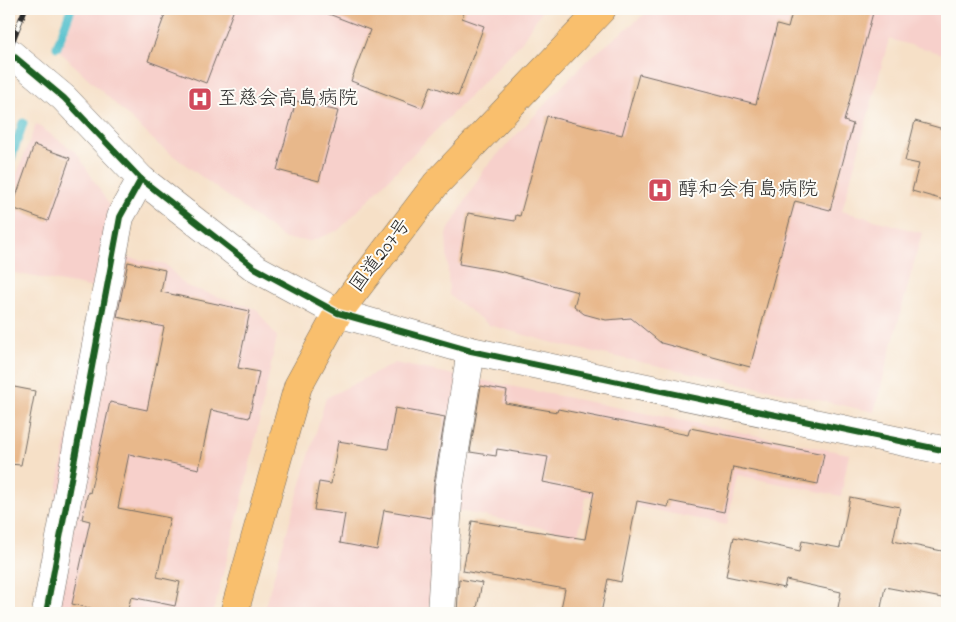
<svg xmlns="http://www.w3.org/2000/svg" width="956" height="622" viewBox="0 0 956 622" font-family="'Indie Flower','Klee One',sans-serif">
	<style>
		.built { fill: #f7d0cb }
		.lines { fill: none; stroke-linecap: round; stroke-linejoin: round }
		.stream { stroke: #53c0cc; stroke-width: 9 }
		.building { fill: #e8b88b }
		.minor-casing { stroke: #726a62; stroke-width: 29 }
		.highway-casing { stroke: #726a62; stroke-width: 29 }
		.minor { stroke: #fff; stroke-width: 28 }
		.highway { stroke: #f9bf6d; stroke-width: 28 }
		.rail-casing { stroke: #2b2b2b; stroke-width: 5.5 }
		.rail { stroke: #fdfcf7; stroke-width: 4; stroke-dasharray: 11; stroke-linecap: butt }
		.cycleway-casing { stroke: #fdfcf7; stroke-width: 9 }
		.cycleway { stroke: #1b5e20; stroke-width: 6 }
		.labels { text-anchor: middle; dominant-baseline: central; stroke-width: 4; stroke-linejoin: round; paint-order: stroke }
		.poi-label { font-size: 20px; fill: #2b2b2b; stroke: #fdfcf7; text-anchor: start }
		.street-label { font-size: 20px; fill: #2b2b2b; stroke: #fdfcf7 }
	</style>
	<rect width="100%" height="100%" fill="#fdfcf7"/>
	<filter id="ink" filterUnits="userSpaceOnUse"><feTurbulence type="fractalNoise" baseFrequency=".02" numOctaves="2"/><feDisplacementMap in="SourceGraphic" scale="10" xChannelSelector="R" yChannelSelector="G"/><feConvolveMatrix kernelMatrix="1 2 1 2 8 2 1 2 1" color-interpolation-filters="sRGB"/></filter>
	<filter id="wash" filterUnits="userSpaceOnUse"><feTurbulence type="fractalNoise" baseFrequency=".0096" numOctaves="4" result="noise"/><feDisplacementMap in="SourceGraphic" scale="20" xChannelSelector="R" yChannelSelector="G"/><feGaussianBlur stdDeviation="1.12" result="paint"/><feColorMatrix in="noise" values="0 0 0 0 0 0 0 0 0 0 0 0 0 0 0 0 0 1.4 0 .05"/><feComposite in="paint" operator="in"/></filter>
	<g filter="url(#wash)">
		<rect width="100%" height="100%" fill="#f6e0c7"/>
		<g class="built">
			<path d="M 76,9 L 543,9 L 520,44 L 339,230 L 311,241 L 285,239 L 159,145 L 60,52 Z"/>
			<path d="M 651,9 L 947,9 L 947,55 L 889,39 L 842,211 L 922,233 L 874,412 L 561,345 L 489,325 L 449,295 L 446,234 L 484,169 L 585,62 Z"/>
			<path d="M 36,124 L 77,153 L 109,205 L 123,257 L 165,264 L 186,286 L 256,309 L 277,337 L 243,496 L 213,613 L 34,613 L 95,288 L 9,272 L 9,195 Z"/>
			<path d="M 395,363 L 849,454 L 841,496 L 737,475 L 727,525 L 586,496 L 578,535 L 444,508 L 429,613 L 263,613 L 326,398 Z"/>
		</g>
		<g class="lines">
			<g class="stream">
				<path d="M 57,47 L 71,9"/>
				<path d="M 9,164 L 23,123"/>
			</g>
		</g>
		<g id="blocks">
			<g class="building">
				<path d="M 167,9 L 234,9 L 206,83 L 148,61 Z"/>
				<path d="M 321,9 L 465,9 L 462,18 L 484,26 L 458,96 L 431,86 L 422,108 L 351,81 L 370,30 L 321,11 Z"/>
				<path d="M 793,9 L 874,9 L 844,121 L 853,124 L 830,210 L 795,201 L 750,367 L 661,343 L 631,318 L 606,320 L 584,314 L 574,306 L 578,292 L 499,271 L 459,264 L 468,213 L 515,221 L 516,215 L 520,216 L 547,116 L 622,135 L 639,74 L 756,104 L 777,25 L 788,28 Z"/>
				<path d="M 296,101 L 338,111 L 319,181 L 277,170 Z"/>
				<path d="M 915,121 L 947,130 L 947,201 L 912,191 L 919,164 L 905,161 Z"/>
				<path d="M 34,145 L 70,158 L 48,221 L 12,208 Z"/>
				<path d="M 128,262 L 165,270 L 161,292 L 250,311 L 238,368 L 259,372 L 249,418 L 211,410 L 199,469 L 129,454 L 118,508 L 170,518 L 157,577 L 180,582 L 175,606 L 131,597 L 127,613 L 112,613 L 72,604 L 90,521 L 82,519 L 88,492 L 90,493 L 110,402 L 147,410 L 164,327 L 117,317 Z"/>
				<path d="M 9,386 L 35,391 L 21,465 L 9,464 Z"/>
				<path d="M 481,386 L 507,391 L 505,403 L 557,412 L 558,409 L 688,435 L 690,428 L 824,454 L 818,484 L 733,467 L 724,512 L 669,501 L 668,507 L 637,501 L 621,582 L 608,579 L 601,613 L 560,613 L 565,589 L 463,571 L 472,521 L 585,539 L 594,492 L 543,482 L 548,457 L 497,449 L 496,456 L 470,452 Z"/>
				<path d="M 395,408 L 445,417 L 434,484 L 431,518 L 384,510 L 377,550 L 340,543 L 345,514 L 314,510 L 319,482 L 331,484 L 338,441 L 388,449 Z"/>
				<path d="M 850,497 L 900,507 L 893,541 L 947,552 L 947,599 L 885,587 L 880,613 L 837,613 L 841,592 L 786,580 L 784,588 L 726,576 L 734,537 L 800,551 L 802,541 L 840,548 Z"/>
				<path d="M 459,579 L 482,583 L 476,613 L 457,613 Z"/>
			</g>
		</g>
	</g>
	<g filter="url(#ink)">
		<use href="#blocks" fill-opacity="0" stroke="#726a62" stroke-width="1"/>
		<g class="lines">
			<g class="minor-casing">
				<g id="minor">
					<path d="M 9,52 L 64,98 L 141,179 L 255,268 L 338,313 L 471,351 L 947,451"/>
					<path d="M 46,613 L 120,217 L 141,179"/>
					<path d="M 441,613 L 449,487 L 471,351"/>
				</g>
			</g>
			<g class="highway-casing">
				<path id="highway" d="M 234,613 L 298,386 L 338,313 L 436,184 L 602,9"/>
			</g>
			<use href="#minor" class="minor"/>
			<use href="#highway" class="highway"/>
			<g class="rail-casing">
				<path id="rail" d="M 9,50 L 25,9"/>
			</g>
			<use href="#rail" class="rail"/>
			<g class="cycleway-casing">
				<g id="cycleway">
					<path d="M 9,52 L 64,98 L 141,179 L 255,268 L 338,313 L 471,351 L 947,451"/>
					<path d="M 46,613 L 120,217 L 141,179"/>
				</g>
			</g>
			<use href="#cycleway" class="cycleway"/>
		</g>
	</g>
	<defs>
		<g id="hospital-square" transform="scale(1.25)"><rect x="-9" y="-9" width="18" height="18" rx="4" fill="#d1495b" stroke="#fdfcf7"/><path d="M-5-5h3v3.5h4V-5h3V5h-3V1.5h-4V5h-3Z" fill="#fff"/></g>
	</defs>
	<g fill-rule="evenodd">
		<use href="#hospital-square" x="200" y="99"/>
		<use href="#hospital-square" x="660" y="190"/>
	</g>
	<g class="labels">
		<g class="poi-label">
			<text x="218" y="99">至慈会高島病院</text>
			<text x="678" y="190">醇和会有島病院</text>
		</g>
		<g class="street-label">
			<text transform="translate(381 256) rotate(-53)">国道207号</text>
		</g>
	</g>
	<rect width="956" height="622" fill="none" stroke="#fdfcf7" stroke-width="30"/>
</svg>
